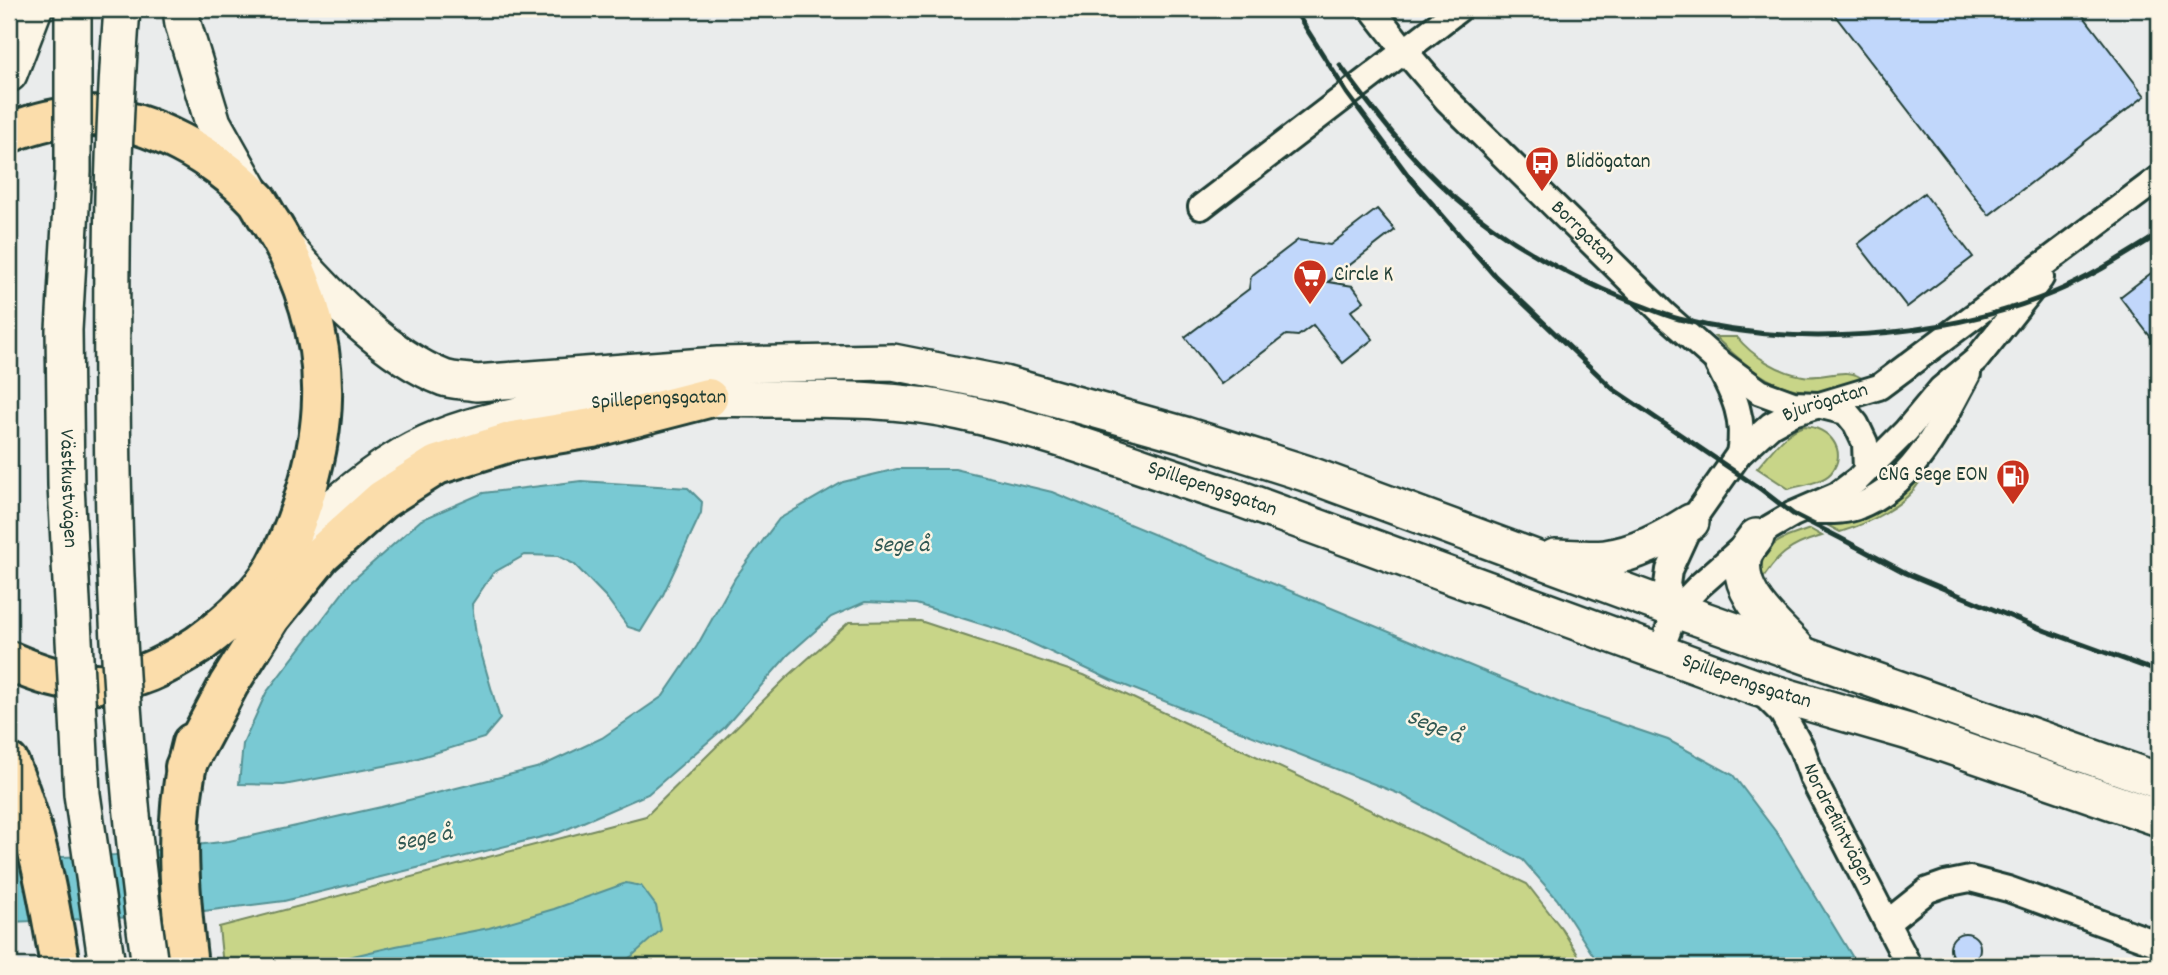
<svg xmlns="http://www.w3.org/2000/svg" width="2168" height="975" viewBox="0 0 2168 975" font-family="Dekko,sans-serif">
	<style>
		.green { fill: #c8d588; stroke: #74895e; stroke-width: 2 }
		.water { fill: #79c9d3; stroke: #559193; stroke-width: 2 }
		.building { fill: #c1d7fb; stroke: #1f3d34; stroke-width: 2 }
		.lines { fill: none; stroke-linecap: round; stroke-linejoin: round }
		.street-casing { stroke: #1f3d34; stroke-width: 30 }
		.secondary-casing { stroke: #1f3d34; stroke-width: 40 }
		.highway-casing { stroke: #1f3d34; stroke-width: 44 }
		.street { stroke: #fcf5e5; stroke-width: 24 }
		.secondary { stroke: #fcf5e5; stroke-width: 35 }
		.highway { stroke: #fbddab; stroke-width: 38 }
		.rail { stroke: #1f3d34; stroke-width: 5 }
		.secondary-bridge-casing { stroke: #1f3d34; stroke-width: 40; stroke-linecap: butt }
		.secondary-bridge { stroke: #fcf5e5; stroke-width: 35 }
		.labels { text-anchor: middle; dominant-baseline: central; stroke-width: 5; stroke-linejoin: round; paint-order: stroke }
		.poi-label { font-size: 21px; fill: #1f3d34; stroke: #fcf5e5; text-anchor: start }
		.street-label { font-size: 21px; fill: #1f3d34; stroke: #fcf5e5 }
		.water-label { font-size: 23px; font-style: italic; fill: #315954; stroke: #fcf5e5 }
	</style>
	<rect width="100%" height="100%" fill="#eaecec"/>
	<filter id="ink" filterUnits="userSpaceOnUse"><feTurbulence type="fractalNoise" baseFrequency=".0143" numOctaves="2"/><feDisplacementMap in="SourceGraphic" scale="14" xChannelSelector="R" yChannelSelector="G"/><feConvolveMatrix kernelMatrix="1 2 1 2 8 2 1 2 1" color-interpolation-filters="sRGB"/></filter>
	<g filter="url(#ink)">
		<g class="green">
			<path d="M 1715,337 L 1737,337 C 1752,356 1779,372 1803,376 C 1824,380 1848,364 1865,381 C 1795,405 1766,385 1715,337 Z"/>
			<path d="M 1804,426 C 1829,427 1849,451 1831,473 C 1822,483 1802,485 1789,489 L 1757,468 C 1771,453 1785,431 1804,426 Z"/>
			<path d="M 1918,472 L 1921,479 C 1908,505 1867,524 1840,532 L 1827,525 L 1856,518 Z"/>
			<path d="M 1810,529 L 1822,536 C 1789,545 1776,556 1759,585 C 1760,544 1775,541 1810,529 Z"/>
			<path d="M 920,621 L 1084,675 L 1527,884 L 1562,929 L 1585,966 L 223,966 L 219,927 L 646,816 L 785,679 L 849,622 Z"/>
		</g>
		<g class="water">
			<path d="M 897,469 L 955,469 L 1052,492 L 1570,707 L 1668,740 L 1733,775 L 1779,836 L 1858,966 L 1600,966 L 1557,899 L 1523,860 L 1402,795 L 1111,680 L 1007,632 L 916,604 L 865,602 L 831,617 L 788,655 L 724,728 L 648,794 L 558,833 L 284,901 L 164,916 L 9,922 L 9,859 L 115,855 L 229,841 L 381,807 L 540,767 L 602,738 L 663,696 L 697,646 L 735,578 L 779,519 L 843,482 Z"/>
			<path d="M 581,481 L 688,488 L 702,502 L 701,513 L 662,597 L 641,631 L 628,627 L 606,597 L 574,564 L 558,556 L 525,555 L 493,573 L 472,604 L 476,635 L 500,719 L 484,738 L 405,762 L 284,785 L 239,784 L 243,744 L 266,693 L 351,582 L 421,520 L 483,493 Z"/>
			<path d="M 626,883 L 641,886 L 656,906 L 661,930 L 632,956 L 616,966 L 310,966 L 396,946 L 489,928 L 554,909 Z"/>
		</g>
		<g class="building">
			<path d="M 1830,9 L 2078,9 L 2145,96 L 1989,215 Z"/>
			<path d="M 1924,193 L 1973,257 L 1907,307 L 1858,244 Z"/>
			<path d="M 1377,209 L 1395,230 L 1328,282 L 1353,286 L 1364,301 L 1351,311 L 1373,339 L 1343,363 L 1313,325 L 1298,336 L 1286,335 L 1221,384 L 1185,337 L 1249,289 L 1251,276 L 1298,240 L 1330,245 Z"/>
			<path d="M 2159,267 L 2159,348 L 2120,297 Z"/>
			<circle cx="1965" cy="948" r="15"/>
		</g>
		<g class="lines">
			<g class="street-casing">
				<g id="street">
					<path id="s1" d="M 1372,9 L 1405,51 L 1447,100 L 1664,314 L 1715,359 L 1760,392 L 1793,404 L 1818,405 L 1846,412 L 1856,424 L 1865,443 L 1866,470"/>
					<path d="M 1201,207 L 1459,9"/>
					<path d="M 1718,365 C 1734,395 1746,420 1739,454"/>
					<path d="M 1816,511 C 1829,511 1846,512 1859,506 C 1915,483 1941,424 1968,374"/>
					<path id="s2" d="M 1676,610 L 1667,585 L 1669,570 L 1691,522 L 1739,454 L 1771,425 L 1793,413 L 1879,387 L 2159,178"/>
					<path d="M 1660,652 L 1676,610 L 1699,586 L 1743,547 L 1769,528 L 1793,514 L 1837,495 L 1857,480 L 1906,431 L 1941,389 L 1976,360 L 2041,278"/>
					<path id="s3" d="M 1760,691 L 1782,713 L 1802,749 L 1813,779 L 1909,966"/>
					<path d="M 1888,922 L 1928,890 L 1945,884 L 1970,879 L 2008,889 L 2159,944"/>
				</g>
			</g>
			<g class="secondary-casing">
				<g id="secondary">
					<path d="M 181,9 L 183,24 L 213,123 L 250,189"/>
					<path d="M 9,74 L 34,9"/>
					<path d="M 290,251 C 327,295 389,357 444,378 C 453,381 466,381 476,383 L 718,365 L 893,362 L 1004,384 L 1185,435 L 1305,473 L 1676,610 L 2159,781"/>
					<path d="M 1756,537 C 1752,543 1746,549 1744,555 C 1734,594 1776,625 1799,651"/>
					<path d="M 1555,557 C 1571,557 1589,560 1605,558 C 1636,554 1664,539 1691,522"/>
					<path id="s4" d="M 282,559 C 315,522 359,481 402,456 C 498,398 669,397 780,399 C 840,399 901,399 960,412 C 1055,432 1145,469 1238,498 L 1757,688 L 1909,732 L 2159,818"/>
				</g>
			</g>
			<g class="highway-casing">
				<g id="highway">
					<path d="M 9,133 C 73,107 119,111 181,143 C 208,157 237,178 257,200 C 262,207 266,216 271,223 C 303,274 324,338 322,399 C 321,451 301,520 276,566 C 259,596 225,625 198,645 C 169,664 131,685 95,683 C 62,682 39,674 9,661"/>
					<path d="M 9,763 C 36,827 49,898 60,966"/>
					<path d="M 185,767 L 229,684 L 271,617 L 321,555 L 382,500 L 437,465 L 513,441 L 592,428 L 708,398"/>
					<path d="M 188,966 C 179,891 172,816 192,743"/>
				</g>
			</g>
			<use href="#street" class="street"/>
			<use href="#secondary" class="secondary"/>
			<use href="#highway" class="highway"/>
			<g class="rail">
				<path d="M 1294,9 L 1347,93 L 1410,178 L 1494,275 L 1613,389 L 1762,490 L 1793,514 L 1840,538 L 1906,573 L 1961,596 L 2046,631 L 2159,672"/>
				<path d="M 1340,65 C 1374,111 1410,159 1454,197 C 1507,243 1565,275 1630,301 C 1646,307 1663,315 1679,319 C 1793,349 1944,338 2053,293 C 2091,277 2125,255 2159,234"/>
			</g>
			<g class="secondary-bridge-casing">
				<g id="secondary-bridge">
					<path id="s5" d="M 73,9 L 73,172 L 64,330 L 66,485 L 82,794 L 107,966"/>
					<path d="M 122,9 C 112,138 111,266 112,395 C 113,586 123,777 150,966"/>
				</g>
			</g>
			<use href="#secondary-bridge" class="secondary-bridge"/>
		</g>
	</g>
	<defs>
		<g id="bus-pin" transform="scale(1.75)"><path d="M0 17L-7.5 6A9.5 9.5 0 1 1 7.5 6Z" fill="#c8321e" stroke="#fcf5e5"/><path d="M-5-6H5V4H4V6H2V4H-2V6H-4V4H-5ZM-3.5-4V0h7V-4ZM-3.5 1.2v1.5H-2V1.2ZM2 1.2v1.5H3.5V1.2Z" fill="#fff"/></g>
		<g id="supermarket-pin" transform="scale(1.75)"><path d="M0 17L-7.5 6A9.5 9.5 0 1 1 7.5 6Z" fill="#c8321e" stroke="#fcf5e5"/><path d="M-6-5.5h2.5l.6 2H6L4.5 2H-2.5L-4.4-4H-6ZM-1.5 3.2a1.3 1.3 0 1 0 .1 0ZM3 3.2a1.3 1.3 0 1 0 .1 0Z" fill="#fff"/></g>
		<g id="fuel-pin" transform="scale(1.75)"><path d="M0 17L-7.5 6A9.5 9.5 0 1 1 7.5 6Z" fill="#c8321e" stroke="#fcf5e5"/><path d="M-5.5-6h7V0h2V4h1.3V-2.5L3-4.5l.8-.8L6-3V5H2.5V1h-1V6h-7ZM-4.2-4.7v3.2H.2V-4.7Z" fill="#fff"/></g>
	</defs>
	<g fill-rule="evenodd">
		<use href="#bus-pin" x="1542" y="163"/>
		<use href="#supermarket-pin" x="1310" y="276"/>
		<use href="#fuel-pin" x="2013" y="476"/>
	</g>
	<g class="labels">
		<g class="poi-label">
			<text x="1566" y="163">Blidögatan</text>
			<text x="1334" y="276">Circle K</text>
			<text x="1988" y="476" text-anchor="end">CNG Sege EON</text>
		</g>
		<g class="street-label">
			<text stroke="none"><textPath href="#s1" startOffset="308">Borrgatan</textPath></text>
			<text stroke="none"><textPath href="#s4" startOffset="424">Spillepengsgatan</textPath></text>
			<text stroke="none"><textPath href="#s2" startOffset="280">Bjurögatan</textPath></text>
			<text stroke="none"><textPath href="#s5" startOffset="480">Västkustvägen</textPath></text>
			<text stroke="none"><textPath href="#s4" startOffset="990">Spillepengsgatan</textPath></text>
			<text stroke="none"><textPath href="#s4" startOffset="1558">Spillepengsgatan</textPath></text>
			<text stroke="none"><textPath href="#s3" startOffset="156">Nordreflintvägen</textPath></text>
		</g>
		<g class="water-label">
			<text x="901" y="546">Sege å</text>
			<text transform="translate(1434 728) rotate(22)">Sege å</text>
			<text transform="translate(424 840) rotate(-12)">Sege å</text>
		</g>
	</g>
	<rect width="2168" height="975" fill="none" stroke="#fcf5e5" stroke-width="35"/>
	<rect x="18" y="18" width="2133" height="940" fill="none" stroke="#1f3d34" stroke-width="2.5" filter="url(#ink)"/>
</svg>
